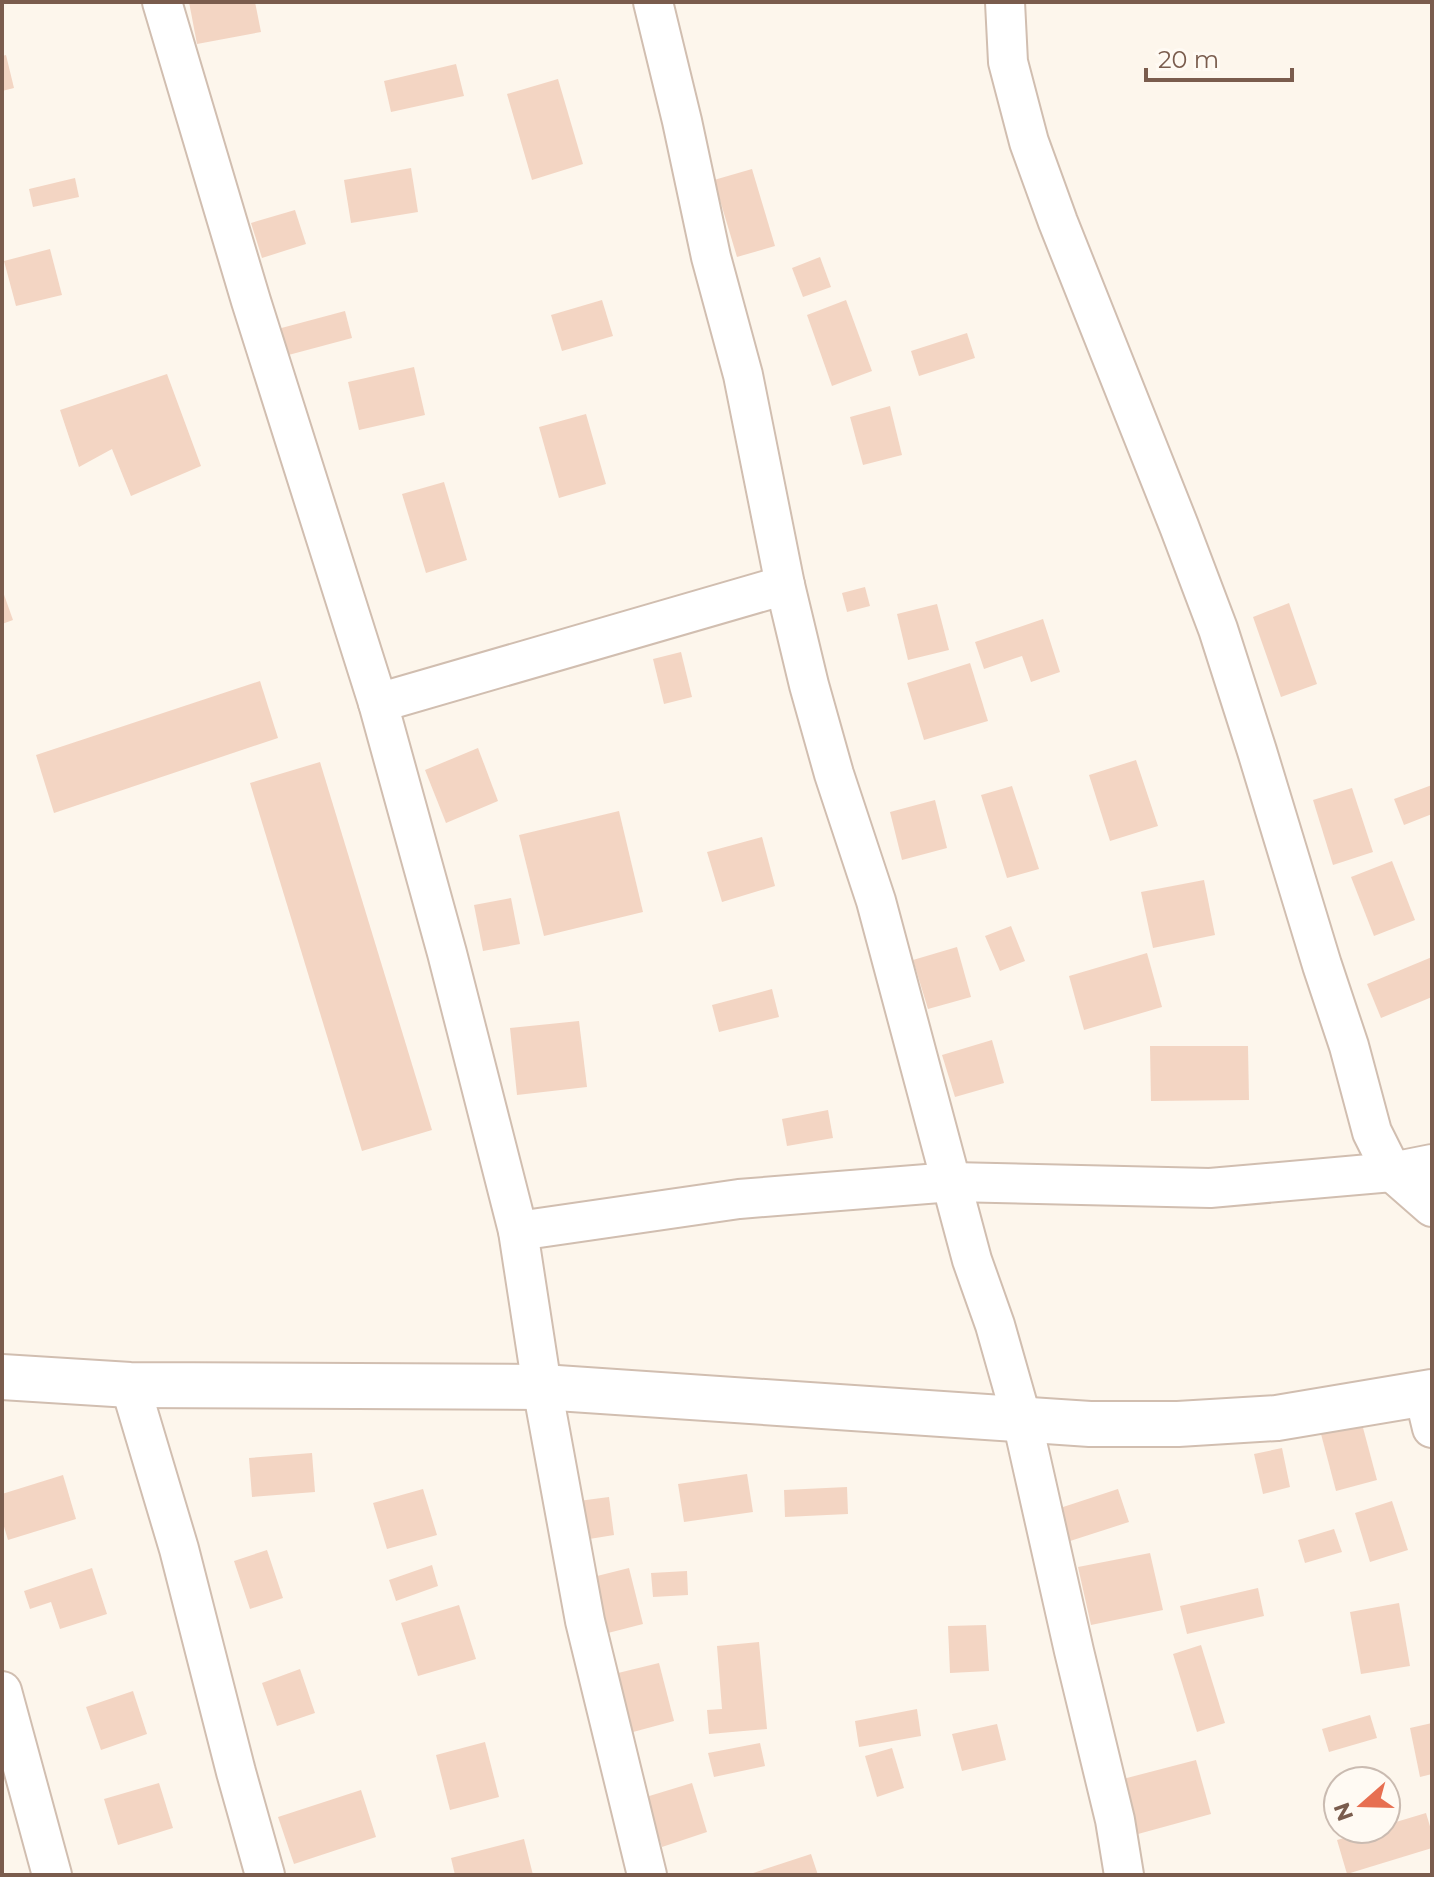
<svg xmlns="http://www.w3.org/2000/svg" width="1434" height="1877" viewBox="0 0 1434 1877" font-family="Montserrat,sans-serif">
	<style>
		.building { fill: #f3d5c3 }
		.lines { fill: none; stroke-linecap: round; stroke-linejoin: round }
		.minor-casing { stroke: #d1beb0; stroke-width: 42 }
		.tertiary-casing { stroke: #d1beb0; stroke-width: 48 }
		.minor { stroke: #fff; stroke-width: 38 }
		.tertiary { stroke: #fff; stroke-width: 44 }
	</style>
	<rect width="100%" height="100%" fill="#fdf6ec"/>
	<g class="building">
		<path d="M 189,2 L 255,2 L 261,32 L 197,44 Z"/>
		<path d="M 6,55 L 14,88 L 2,91 L 2,56 Z"/>
		<path d="M 456,64 L 464,96 L 391,112 L 384,81 Z"/>
		<path d="M 558,79 L 583,164 L 532,180 L 507,94 Z"/>
		<path d="M 411,168 L 418,212 L 351,223 L 344,180 Z"/>
		<path d="M 752,169 L 775,246 L 737,257 L 714,180 Z"/>
		<path d="M 75,178 L 79,197 L 33,207 L 29,189 Z"/>
		<path d="M 295,210 L 306,244 L 262,258 L 251,223 Z"/>
		<path d="M 50,249 L 62,295 L 16,306 L 4,261 Z"/>
		<path d="M 820,257 L 831,287 L 803,297 L 792,268 Z"/>
		<path d="M 602,300 L 613,336 L 562,351 L 551,315 Z"/>
		<path d="M 846,300 L 872,371 L 832,386 L 807,315 Z"/>
		<path d="M 345,311 L 352,338 L 281,357 L 274,330 Z"/>
		<path d="M 967,333 L 975,358 L 919,376 L 911,351 Z"/>
		<path d="M 414,367 L 425,415 L 359,430 L 348,382 Z"/>
		<path d="M 167,374 L 201,466 L 131,496 L 112,449 L 79,467 L 60,410 Z"/>
		<path d="M 890,406 L 902,455 L 863,465 L 850,417 Z"/>
		<path d="M 586,414 L 606,484 L 559,498 L 539,427 Z"/>
		<path d="M 444,482 L 467,560 L 426,573 L 402,494 Z"/>
		<path d="M 865,587 L 870,606 L 847,612 L 842,593 Z"/>
		<path d="M 2,589 L 13,620 L 2,624 Z"/>
		<path d="M 1289,603 L 1317,684 L 1281,697 L 1253,617 Z"/>
		<path d="M 937,604 L 949,650 L 908,660 L 897,614 Z"/>
		<path d="M 1043,619 L 1060,672 L 1031,682 L 1022,656 L 984,669 L 975,642 Z"/>
		<path d="M 681,652 L 692,697 L 664,704 L 653,659 Z"/>
		<path d="M 970,663 L 988,721 L 924,740 L 907,683 Z"/>
		<path d="M 260,681 L 278,738 L 54,813 L 36,755 Z"/>
		<path d="M 478,748 L 498,801 L 446,823 L 425,770 Z"/>
		<path d="M 1136,760 L 1158,826 L 1110,841 L 1089,775 Z"/>
		<path d="M 320,762 L 432,1130 L 362,1151 L 250,783 Z"/>
		<path d="M 1432,785 L 1432,814 L 1404,825 L 1394,799 Z"/>
		<path d="M 1012,786 L 1039,869 L 1007,878 L 981,795 Z"/>
		<path d="M 1352,788 L 1373,852 L 1333,865 L 1313,800 Z"/>
		<path d="M 935,800 L 947,848 L 902,860 L 890,812 Z"/>
		<path d="M 619,811 L 643,912 L 544,936 L 519,835 Z"/>
		<path d="M 762,837 L 775,886 L 722,902 L 707,852 Z"/>
		<path d="M 1392,861 L 1415,920 L 1374,936 L 1351,877 Z"/>
		<path d="M 1204,880 L 1215,935 L 1153,948 L 1141,892 Z"/>
		<path d="M 511,898 L 520,944 L 483,951 L 474,905 Z"/>
		<path d="M 1011,926 L 1025,961 L 1000,971 L 985,936 Z"/>
		<path d="M 957,947 L 971,997 L 928,1009 L 913,960 Z"/>
		<path d="M 1147,953 L 1162,1007 L 1084,1030 L 1069,976 Z"/>
		<path d="M 1432,957 L 1432,997 L 1381,1018 L 1367,984 Z"/>
		<path d="M 772,989 L 779,1017 L 719,1032 L 712,1005 Z"/>
		<path d="M 579,1021 L 587,1087 L 517,1095 L 510,1028 Z"/>
		<path d="M 992,1040 L 1004,1083 L 955,1097 L 942,1055 Z"/>
		<path d="M 1150,1046 L 1248,1046 L 1249,1100 L 1151,1101 Z"/>
		<path d="M 828,1110 L 833,1138 L 787,1146 L 782,1119 Z"/>
		<path d="M 1362,1424 L 1377,1480 L 1336,1491 L 1321,1434 Z"/>
		<path d="M 1282,1448 L 1290,1487 L 1263,1494 L 1254,1454 Z"/>
		<path d="M 312,1453 L 315,1492 L 252,1497 L 249,1458 Z"/>
		<path d="M 747,1474 L 753,1512 L 684,1522 L 678,1484 Z"/>
		<path d="M 63,1475 L 76,1519 L 8,1540 L 2,1520 L 2,1494 Z"/>
		<path d="M 847,1487 L 848,1514 L 785,1517 L 784,1490 Z"/>
		<path d="M 423,1489 L 437,1535 L 387,1549 L 373,1503 Z"/>
		<path d="M 1118,1489 L 1129,1522 L 1067,1542 L 1057,1509 Z"/>
		<path d="M 609,1497 L 614,1535 L 577,1541 L 571,1502 Z"/>
		<path d="M 1392,1501 L 1408,1550 L 1370,1562 L 1355,1513 Z"/>
		<path d="M 1334,1529 L 1342,1552 L 1305,1563 L 1298,1540 Z"/>
		<path d="M 267,1550 L 283,1598 L 250,1609 L 234,1561 Z"/>
		<path d="M 1150,1553 L 1163,1610 L 1091,1625 L 1078,1567 Z"/>
		<path d="M 432,1565 L 438,1586 L 396,1601 L 389,1580 Z"/>
		<path d="M 92,1568 L 107,1614 L 60,1629 L 51,1602 L 30,1609 L 24,1591 Z"/>
		<path d="M 629,1568 L 643,1624 L 604,1634 L 589,1578 Z"/>
		<path d="M 687,1571 L 688,1595 L 653,1597 L 651,1573 Z"/>
		<path d="M 1258,1588 L 1264,1616 L 1187,1634 L 1180,1606 Z"/>
		<path d="M 1399,1603 L 1410,1666 L 1361,1674 L 1350,1612 Z"/>
		<path d="M 459,1605 L 476,1659 L 418,1676 L 401,1623 Z"/>
		<path d="M 986,1625 L 989,1671 L 950,1673 L 948,1626 Z"/>
		<path d="M 759,1642 L 767,1729 L 709,1734 L 707,1710 L 722,1709 L 717,1646 Z"/>
		<path d="M 1201,1645 L 1225,1723 L 1197,1732 L 1173,1654 Z"/>
		<path d="M 659,1663 L 674,1721 L 633,1732 L 618,1673 Z"/>
		<path d="M 300,1669 L 315,1713 L 277,1726 L 262,1683 Z"/>
		<path d="M 133,1691 L 147,1734 L 101,1750 L 86,1707 Z"/>
		<path d="M 917,1709 L 921,1736 L 859,1747 L 855,1721 Z"/>
		<path d="M 1370,1715 L 1377,1738 L 1329,1752 L 1322,1729 Z"/>
		<path d="M 1432,1723 L 1432,1774 L 1420,1777 L 1410,1728 Z"/>
		<path d="M 997,1724 L 1006,1760 L 962,1771 L 952,1734 Z"/>
		<path d="M 485,1742 L 499,1797 L 450,1810 L 436,1755 Z"/>
		<path d="M 760,1743 L 765,1766 L 714,1777 L 708,1753 Z"/>
		<path d="M 892,1748 L 904,1788 L 877,1797 L 865,1756 Z"/>
		<path d="M 1196,1760 L 1211,1814 L 1138,1834 L 1123,1779 Z"/>
		<path d="M 159,1783 L 173,1828 L 118,1845 L 104,1799 Z"/>
		<path d="M 692,1783 L 707,1832 L 662,1847 L 646,1797 Z"/>
		<path d="M 361,1790 L 376,1837 L 294,1864 L 278,1817 Z"/>
		<path d="M 1426,1813 L 1432,1833 L 1432,1848 L 1347,1874 L 1337,1840 L 1373,1829 L 1386,1829 L 1386,1825 Z"/>
		<path d="M 524,1839 L 533,1875 L 455,1875 L 451,1858 Z"/>
		<path d="M 811,1854 L 818,1875 L 750,1875 L 750,1874 Z"/>
	</g>
	<g class="lines">
		<g class="minor-casing">
			<g id="minor">
				<path d="M 162,2 L 251,301 L 378,703 L 447,953 L 518,1231 L 542,1387 L 585,1621 L 647,1875"/>
				<path d="M 653,2 L 682,121 L 711,257 L 743,375 L 785,585 L 809,685 L 834,774 L 876,901 L 972,1260 L 995,1325 L 1022,1420 L 1074,1651 L 1115,1820 L 1124,1875"/>
				<path d="M 1005,2 L 1008,62 L 1029,142 L 1058,222 L 1179,526 L 1218,629 L 1257,751 L 1322,965 L 1349,1046 L 1372,1132 L 1392,1172 L 1432,1207"/>
				<path d="M 378,703 L 785,585"/>
				<path d="M 518,1231 L 739,1199 L 952,1182 L 1210,1188 L 1392,1172 L 1432,1164"/>
				<path d="M 130,1385 L 179,1549 L 236,1772 L 265,1875"/>
				<path d="M 1424,1395 L 1432,1428"/>
				<path d="M 2,1691 L 52,1875"/>
			</g>
		</g>
		<g class="tertiary-casing">
			<path id="tertiary" d="M 2,1377 L 130,1385 L 542,1387 L 1090,1424 L 1178,1424 L 1277,1418 L 1432,1392"/>
		</g>
		<use href="#minor" class="minor"/>
		<use href="#tertiary" class="tertiary"/>
	</g>
	<rect width="1434" height="1877" fill="none" stroke="#7a5c4d" stroke-width="8"/>
	<g transform="translate(1362 1805) rotate(250)"><circle r="38" fill="#fffaf3" stroke="#cabbb1" stroke-width="2"/>
	<path d="M0-6L14 30L0 20L-14 30Z" fill="#e76f51"/>
	<text y="-12" font-size="22" font-weight="bold" text-anchor="middle" fill="#7a5c4d">N</text>
	</g>
	<path d="M1146 68v12h146v-12" fill="none" stroke="#7a5c4d" stroke-width="4"/>
	<text x="1158" y="68" font-size="24" fill="#7a5c4d" stroke="#fffaf3" stroke-width="6" paint-order="stroke">20 m</text>
</svg>
